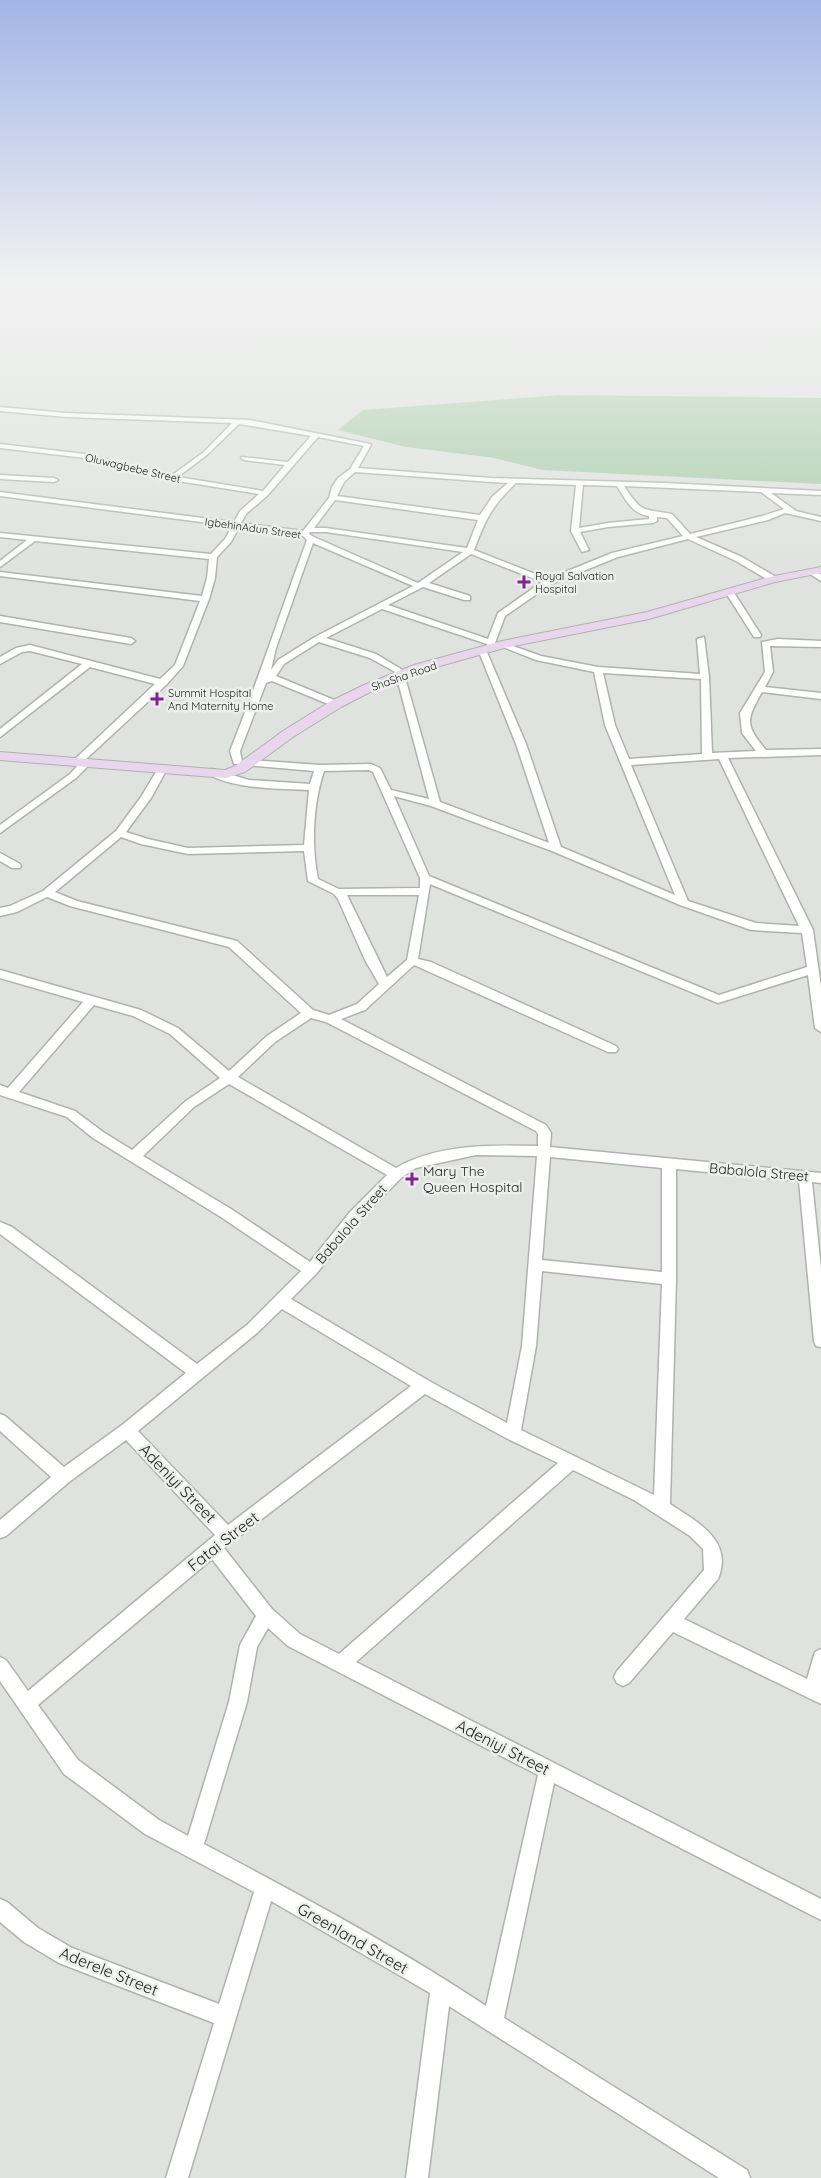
<svg xmlns="http://www.w3.org/2000/svg" width="821" height="2178" viewBox="0 0 821 2178" font-family="Quicksand,sans-serif">
	<style>
		.green { fill: #a7cba7 }
		.lines { fill: none; stroke-linecap: round; stroke-linejoin: round }
		.stream { stroke: #dcb7e4; stroke-width: 1 }
		.street-casing { stroke: #afb2af; stroke-width: 3 }
		.secondary-casing { stroke: #afb2af; stroke-width: 2 }
		.street { fill: #fff; fill-rule: evenodd }
		.secondary { fill: #e8d6ec; fill-rule: evenodd }
		.poi-dot { fill: #802491; stroke: #ecefec; stroke-width: 2 }
		.labels { text-anchor: middle; dominant-baseline: central; stroke-width: 5; stroke-linejoin: round; paint-order: stroke }
		.far-street-label { font-size: 11px; fill: #242523; stroke: #ecefec }
		.far-poi-label { font-size: 11px; fill: #242523; stroke: #ecefec; text-anchor: start }
		.poi-label { font-size: 14px; fill: #242523; stroke: #ecefec; text-anchor: start }
		.street-label { font-size: 14px; fill: #242523; stroke: #ecefec }
		.near-street-label { font-size: 16px; fill: #242523; stroke: #ecefec }
	</style>
	<rect width="100%" height="100%" fill="#dfe2df"/>
	<path class="green" d="M 562,395 L 821,398 L 821,484 L 543,470 L 494,458 L 406,447 L 338,430 L 363,410 Z"/>
	<g class="lines">
		<path class="stream" d="M 756,281 L 770,284"/>
		<g class="street-casing">
			<g id="street">
				<path d="M 0,407 L 66,413 L 250,420 L 370,444 L 371,445 L 358,468 L 491,478 L 665,483 L 821,491 L 821,495 L 771,493 L 796,511 L 821,517 L 821,521 L 785,513 L 768,520 L 696,537 L 742,557 L 776,577 L 776,581 L 770,581 L 736,561 L 688,539 L 618,557 L 551,584 L 505,616 L 495,643 L 495,650 L 489,650 L 487,644 L 382,609 L 326,638 L 376,654 L 406,672 L 406,676 L 403,677 L 406,681 L 440,802 L 549,843 L 516,744 L 479,652 L 486,650 L 526,744 L 561,847 L 675,895 L 605,725 L 594,672 L 536,660 L 498,645 L 502,642 L 541,656 L 598,667 L 700,674 L 697,639 L 704,637 L 709,677 L 712,753 L 756,751 L 742,733 L 740,713 L 765,672 L 762,642 L 778,639 L 821,641 L 821,647 L 770,646 L 773,672 L 765,687 L 821,693 L 821,699 L 762,692 C 746,720 745,725 766,750 L 821,749 L 821,755 L 728,758 L 813,930 L 821,987 L 821,1032 L 815,1028 L 808,975 L 718,1003 L 430,884 L 418,959 L 431,962 L 616,1046 L 618,1049 L 616,1052 L 608,1052 L 414,965 L 365,1010 L 341,1019 L 546,1125 L 551,1133 L 550,1147 L 821,1173 L 821,1183 L 812,1182 L 821,1269 L 821,1347 L 816,1346 L 814,1341 L 799,1181 L 676,1169 L 676,1279 L 670,1504 C 697,1522 734,1540 718,1579 L 684,1619 L 807,1679 L 815,1652 L 821,1649 L 821,1704 L 673,1632 L 629,1683 L 623,1686 L 617,1683 L 614,1677 L 617,1671 L 704,1570 L 703,1549 L 690,1536 L 634,1500 L 573,1470 L 356,1662 L 821,1899 L 821,1920 L 554,1783 L 504,2018 L 747,2170 L 750,2178 L 719,2178 L 449,2006 L 428,2178 L 406,2178 L 430,1993 L 271,1901 L 188,2178 L 166,2178 L 214,2023 L 59,1963 L 24,1942 L 0,1922 L 0,1899 L 7,1902 L 38,1928 L 72,1948 L 219,2004 L 254,1892 L 145,1834 L 64,1774 L 0,1681 L 0,1657 L 6,1660 L 28,1691 L 215,1535 L 126,1440 L 69,1482 L 6,1536 L 0,1538 L 0,1520 L 51,1477 L 0,1431 L 0,1414 L 5,1416 L 64,1467 L 122,1425 L 186,1373 L 0,1234 L 0,1222 L 12,1227 L 197,1364 L 247,1325 L 301,1271 L 221,1217 L 93,1138 L 67,1117 L 0,1095 L 0,1085 L 8,1088 L 83,1002 L 0,978 L 0,970 L 141,1010 L 178,1028 L 229,1071 L 267,1036 L 301,1013 L 229,947 L 70,906 L 47,897 L 17,912 L 0,916 L 0,908 L 10,906 L 43,891 L 116,831 L 141,797 L 159,767 L 162,766 L 167,769 L 151,798 L 126,832 L 148,839 L 188,848 L 304,845 L 309,790 C 284,789 225,789 207,772 L 212,769 L 249,780 L 310,784 L 314,771 L 246,765 L 244,763 L 249,760 L 320,765 L 371,764 L 380,768 L 391,790 L 429,799 L 398,682 L 393,676 L 397,673 L 370,658 L 319,642 L 284,664 L 276,676 L 339,702 L 339,706 L 333,706 L 272,681 L 266,683 L 240,751 L 242,762 L 240,764 L 234,764 L 230,751 C 258,681 281,610 307,540 L 303,536 L 239,527 L 231,542 L 217,557 L 215,578 L 209,599 L 183,666 L 166,685 L 85,760 L 92,762 L 76,778 L 0,833 L 0,825 L 70,774 L 80,763 L 75,763 L 75,759 L 155,684 L 90,667 L 0,737 L 0,729 L 82,664 L 30,651 L 22,652 L 0,664 L 0,657 L 16,648 L 30,645 L 160,679 L 175,665 L 200,601 L 0,576 L 0,572 L 202,596 L 207,578 L 209,559 L 35,541 L 0,567 L 0,561 L 27,540 L 0,537 L 0,533 L 211,554 L 225,539 L 232,526 L 0,496 L 0,492 L 234,522 L 240,511 L 259,494 L 172,480 L 85,458 L 0,448 L 0,444 L 85,454 L 171,476 L 204,452 L 232,423 L 66,417 L 0,411 ZM 239,424 L 311,436 L 288,462 L 242,457 L 241,458 L 244,460 L 285,465 L 263,491 L 178,477 L 208,454 ZM 318,437 L 364,446 L 350,469 L 338,478 L 332,487 L 329,498 L 303,531 L 241,523 L 246,514 L 268,495 ZM 355,472 L 491,482 L 508,483 L 492,497 L 480,515 L 337,496 L 344,482 ZM 516,483 L 576,485 L 571,531 L 582,552 L 589,550 L 580,532 L 608,527 L 653,523 L 657,521 L 657,517 L 667,518 L 683,536 L 612,553 L 548,579 L 474,550 C 486,518 492,506 516,483 ZM 583,485 L 617,486 C 626,500 632,514 649,516 L 649,519 L 608,523 L 579,528 ZM 624,486 L 761,492 L 784,509 L 762,516 L 690,534 L 672,514 C 641,508 643,514 624,486 ZM 335,500 L 478,520 L 467,548 L 326,528 L 314,528 ZM 310,532 L 326,532 L 463,552 L 418,583 L 314,537 L 309,534 ZM 313,543 L 413,586 L 315,637 L 278,660 L 271,670 L 276,648 ZM 471,554 L 542,582 L 498,613 L 488,639 L 388,605 L 423,587 L 464,600 L 470,600 L 470,596 L 429,583 ZM 603,673 L 701,679 L 702,754 L 629,759 L 615,725 ZM 719,759 L 799,926 L 756,923 L 688,901 L 631,765 ZM 369,770 L 373,772 L 420,878 L 420,888 L 339,889 L 318,879 C 311,844 313,804 324,771 ZM 394,796 L 431,806 L 552,851 L 680,905 L 751,930 L 802,933 L 807,967 L 719,995 L 429,876 ZM 121,837 L 141,844 L 188,854 L 304,851 L 308,881 L 334,894 L 338,899 L 365,960 L 379,984 L 357,1004 L 329,1015 L 313,1010 L 237,941 L 77,901 L 55,892 ZM 419,895 L 407,960 L 387,977 L 347,895 ZM 94,1005 L 133,1016 L 170,1034 L 220,1078 L 186,1101 L 132,1150 L 103,1132 L 75,1111 L 19,1092 ZM 311,1018 L 326,1022 L 536,1131 L 538,1134 L 538,1146 C 492,1145 437,1144 396,1168 L 238,1077 L 275,1042 ZM 229,1084 L 387,1175 L 350,1212 L 310,1262 L 231,1209 L 143,1156 L 194,1107 ZM 476,1155 L 537,1156 L 522,1346 L 507,1423 L 429,1381 L 291,1299 L 316,1274 L 360,1220 L 401,1178 L 416,1168 ZM 550,1157 L 662,1168 L 662,1272 L 542,1260 ZM 542,1271 L 662,1284 L 654,1495 L 521,1430 L 536,1346 ZM 282,1309 L 411,1386 L 228,1525 L 138,1431 L 257,1333 ZM 425,1394 L 506,1438 L 558,1463 L 339,1654 L 300,1634 L 272,1609 L 224,1548 ZM 212,1559 L 256,1616 L 240,1645 L 229,1702 L 188,1836 L 159,1820 L 78,1760 L 38,1705 ZM 268,1628 L 288,1646 L 538,1775 L 486,2006 C 396,1946 300,1895 204,1844 L 247,1702 L 257,1647 Z"/>
				<path d="M 0,475 L 54,478 L 58,480 L 54,482 L 0,479 Z"/>
				<path d="M 810,570 L 816,570 L 821,575 L 821,581 L 810,574 Z"/>
				<path d="M 727,591 L 733,591 L 761,635 L 760,637 L 754,637 L 726,593 Z"/>
				<path d="M 0,616 L 131,638 L 135,641 L 131,644 L 0,622 Z"/>
				<path d="M 0,853 L 20,864 L 21,866 L 20,868 L 12,868 L 0,861 Z"/>
			</g>
		</g>
		<g class="secondary-casing">
			<path id="secondary" d="M 821,567 L 821,573 L 775,582 L 649,619 L 504,648 L 422,671 L 372,691 L 341,707 L 293,737 L 245,772 L 226,778 L 0,760 L 0,752 L 225,770 L 235,766 L 283,731 L 331,701 L 364,685 L 414,665 L 502,641 L 647,612 L 769,577 Z"/>
		</g>
		<use href="#street" class="street"/>
		<use href="#secondary" class="secondary"/>
	</g>
	<linearGradient id="sky" x2="0" y2="1"><stop stop-color="#a3b5e6"/><stop offset="0.48" stop-color="#f1f2f1"/><stop offset="1" stop-color="#f1f2f1" stop-opacity="0"/></linearGradient>
	<rect width="821" height="586" fill="url(#sky)"/>
	<g class="poi-dot">
		<path d="M521.5 574.5h5v5h5v5h-5v5h-5v-5h-5v-5h5z"/>
		<path d="M154.5 691.5h5v5h5v5h-5v5h-5v-5h-5v-5h5z"/>
		<path d="M409.5 1171.5h5v5h5v5h-5v5h-5v-5h-5v-5h5z"/>
	</g>
	<g class="labels">
		<g class="far-street-label">
			<text transform="translate(133 468) rotate(13)">Oluwagbebe Street</text>
			<text transform="translate(253 528) rotate(8)">IgbehinAdun Street</text>
			<text transform="translate(404 676) rotate(-19)">ShaSha Road</text>
		</g>
		<g class="far-poi-label">
			<text x="535" y="576">Royal Salvation<tspan x="535" dy="13">Hospital</tspan></text>
			<text x="168" y="693">Summit Hospital<tspan x="168" dy="13">And Maternity Home</tspan></text>
		</g>
		<g class="poi-label">
			<text x="423" y="1171">Mary The<tspan x="423" dy="16">Queen Hospital</tspan></text>
		</g>
		<g class="street-label">
			<text transform="translate(759 1172) rotate(5)">Babalola Street</text>
			<text transform="translate(351 1224) rotate(-49)">Babalola Street</text>
		</g>
		<g class="near-street-label">
			<text transform="translate(178 1483) rotate(46)">Adeniyi Street</text>
			<text transform="translate(223 1541) rotate(-38)">Fatai Street</text>
			<text transform="translate(503 1747) rotate(27)">Adeniyi Street</text>
			<text transform="translate(353 1938) rotate(30)">Greenland Street</text>
			<text transform="translate(109 1971) rotate(22)">Aderele Street</text>
		</g>
	</g>
</svg>
